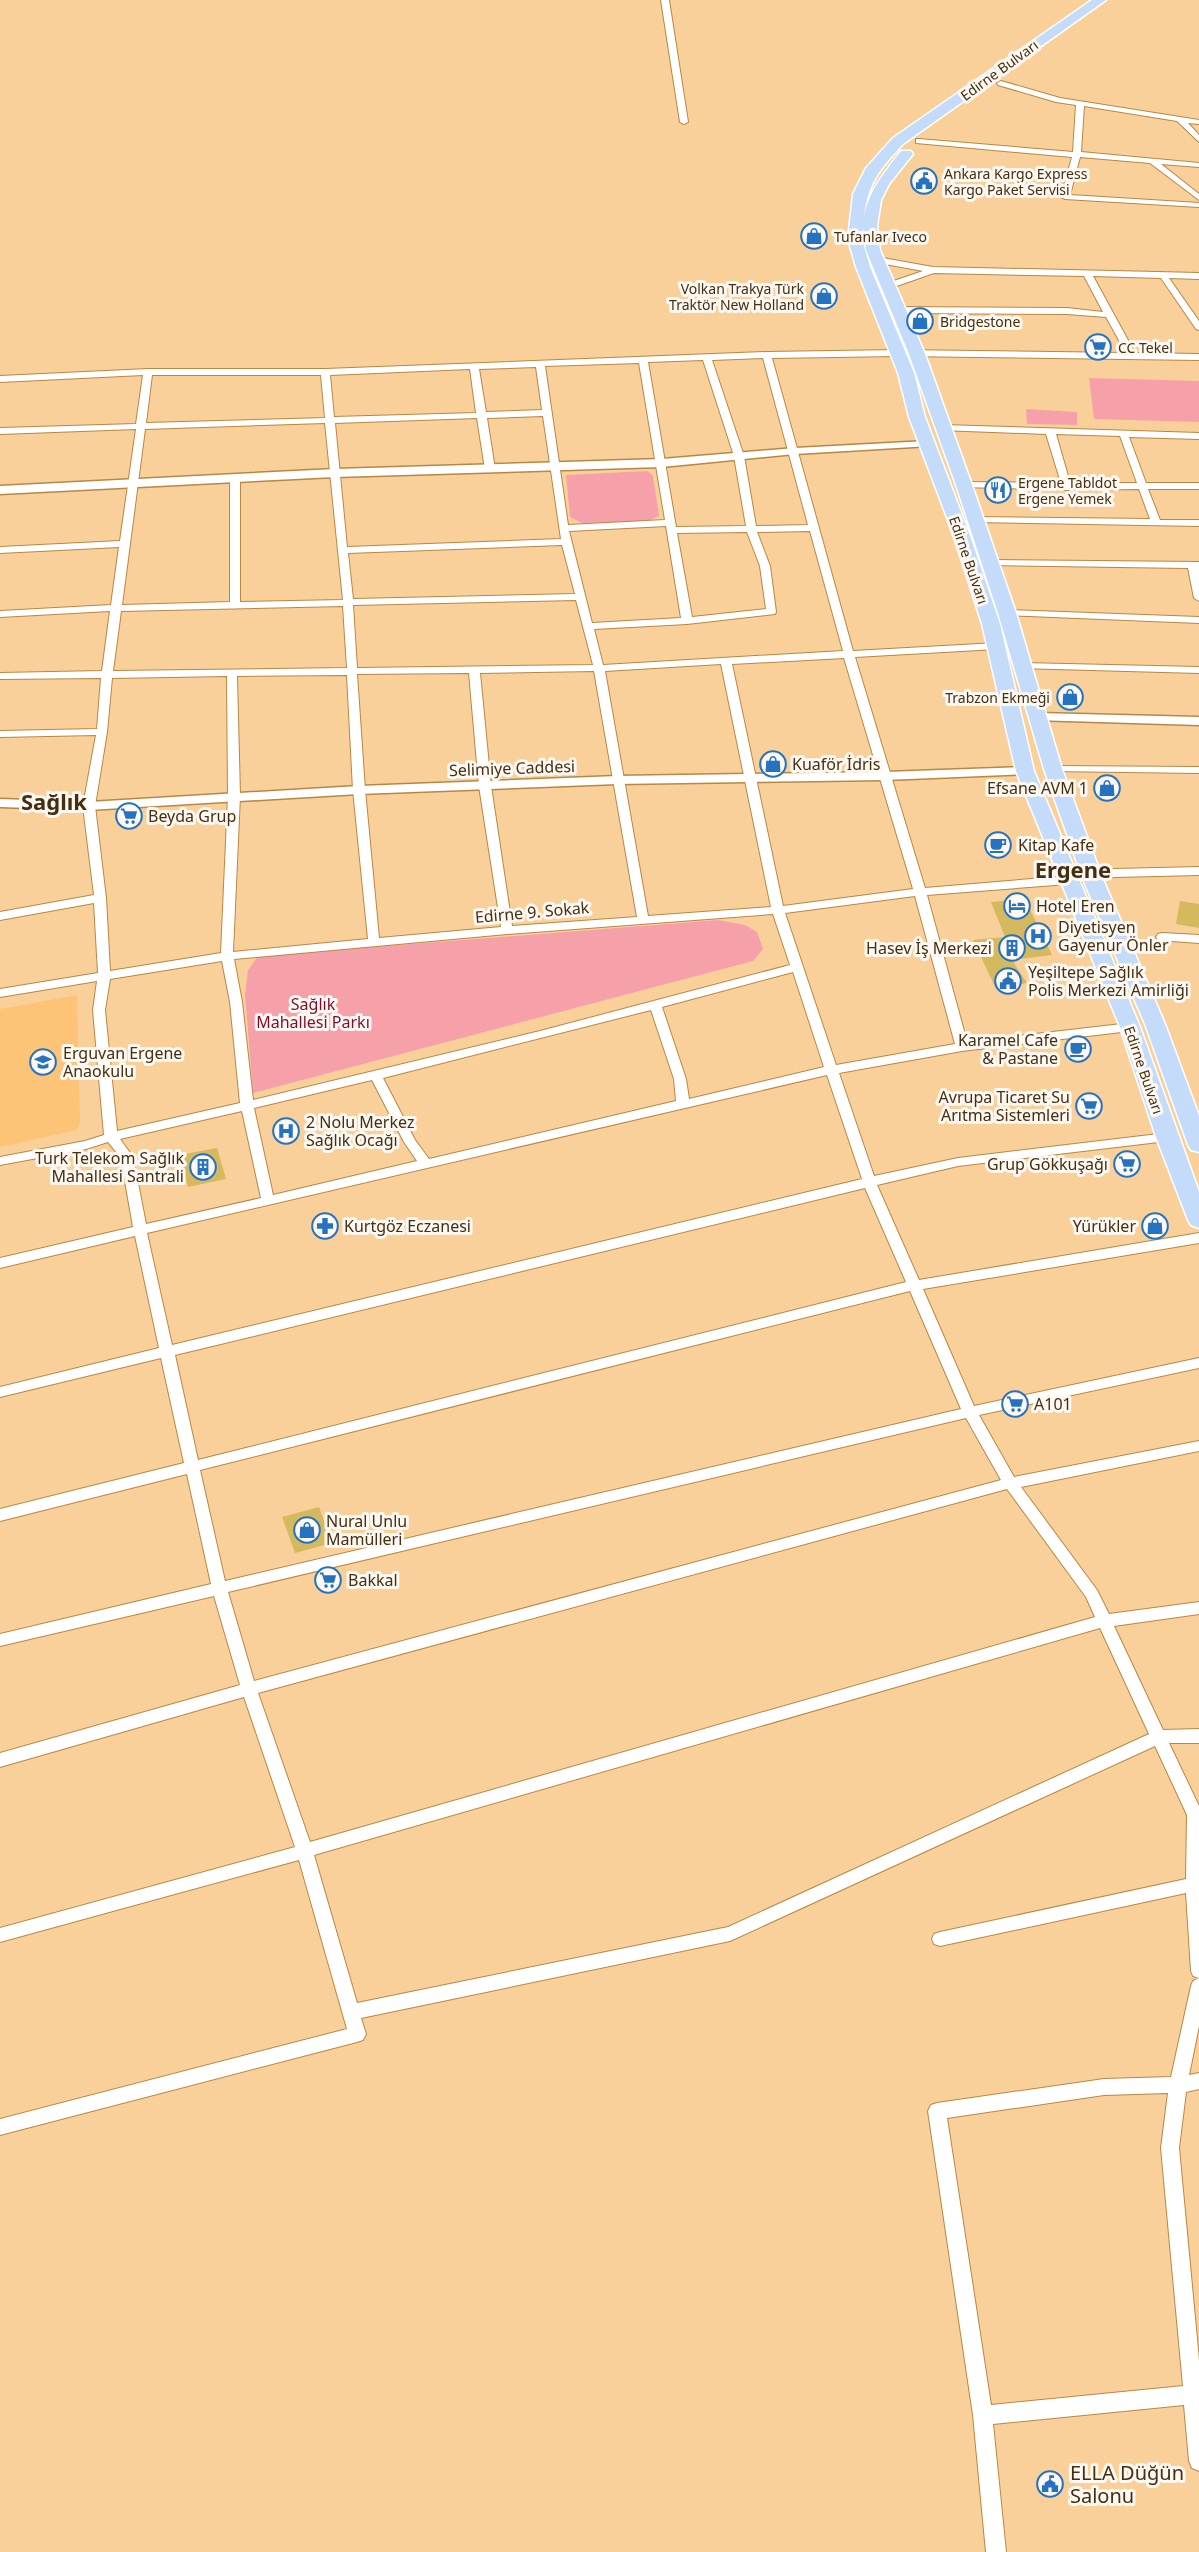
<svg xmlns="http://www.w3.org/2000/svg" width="1199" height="2552" viewBox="0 0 1199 2552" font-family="'Noto Sans',sans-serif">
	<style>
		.built { fill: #fdc377 }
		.green { fill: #f6a1aa }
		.building { fill: #d5b95f }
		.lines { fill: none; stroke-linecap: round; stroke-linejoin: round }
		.minor-casing { stroke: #b88743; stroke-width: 2 }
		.tertiary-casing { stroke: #b88743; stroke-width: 3 }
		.trunk-casing { stroke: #fff; stroke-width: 3 }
		.minor { fill: #fff; fill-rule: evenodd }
		.tertiary { fill: #fff; fill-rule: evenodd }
		.trunk { fill: #c4dcfa; fill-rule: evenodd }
		.labels { text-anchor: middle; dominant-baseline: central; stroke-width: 6; stroke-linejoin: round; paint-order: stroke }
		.far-street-label { font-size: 14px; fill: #432f12; stroke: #fdf8f1 }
		.far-poi-label { font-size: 14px; fill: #432f12; stroke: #fdf8f1; text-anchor: start }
		.poi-label { font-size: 16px; fill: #432f12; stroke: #fdf8f1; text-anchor: start }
		.street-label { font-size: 16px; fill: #432f12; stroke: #fdf8f1 }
		.park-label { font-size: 16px; fill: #7f0d2e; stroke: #fdf8f1 }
		.near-poi-label { font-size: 20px; fill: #432f12; stroke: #fdf8f1; text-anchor: start }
		.district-label { font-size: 22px; font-weight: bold; fill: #432f12; stroke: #fdf8f1 }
	</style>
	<rect width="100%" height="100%" fill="#fad09a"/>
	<path class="built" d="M 77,995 L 80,1123 L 77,1130 L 0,1147 L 0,1009 Z"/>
	<g class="green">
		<path d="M 1089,378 L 1199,381 L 1199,422 L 1094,419 Z"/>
		<path d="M 1026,409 L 1077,412 L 1077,425 L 1027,424 Z"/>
		<path d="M 648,471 L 653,476 L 659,516 L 648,521 L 582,523 L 570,517 L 566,475 Z"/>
		<path d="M 718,920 L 745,925 L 757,932 L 763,949 L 753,961 L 253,1093 L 245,994 L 248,970 L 258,956 Z"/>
	</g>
	<g class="building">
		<path d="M 1025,899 L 1052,955 L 1012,960 L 1027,983 L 996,989 L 973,940 L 1005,937 L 991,902 Z"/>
		<path d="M 1180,901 L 1199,904 L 1199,928 L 1176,924 Z"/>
		<path d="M 217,1148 L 226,1179 L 188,1187 L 179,1155 Z"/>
		<path d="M 319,1507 L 332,1543 L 295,1553 L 282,1517 Z"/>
	</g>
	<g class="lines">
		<g class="minor-casing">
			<g id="minor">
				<path d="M 661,0 L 669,0 L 688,122 L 684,124 L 680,122 Z"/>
				<path d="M 1001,81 L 1060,98 L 1199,120 L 1199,124 L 1188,123 L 1199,135 L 1199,142 L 1177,121 L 1084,106 L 1081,152 L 1199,163 L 1199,167 L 1161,164 L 1199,194 L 1199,200 L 1150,163 L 1080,157 L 1070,195 L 1199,203 L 1199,207 L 1065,199 L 1061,197 L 1072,157 L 916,143 L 916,139 L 919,139 L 1073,152 L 1076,105 L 1056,102 L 998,85 L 997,83 Z"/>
				<path d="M 877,257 L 933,267 L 1199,273 L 1199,279 L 1169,278 L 1199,321 L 1199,330 L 1196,329 L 1161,278 L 1093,276 L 1135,353 L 1199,354 L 1199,360 L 898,356 L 772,358 L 853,651 L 997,643 L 1002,646 L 997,649 L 855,657 L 925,888 L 1068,876 L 1115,869 L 1199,867 L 1199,875 L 1115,877 L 1068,884 L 927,895 L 967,1042 L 1130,1023 L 1136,1027 L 1130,1031 L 962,1051 L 839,1073 L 874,1176 L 958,1158 L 1167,1133 L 1173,1137 L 1167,1141 L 958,1166 L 877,1185 L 919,1280 L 1199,1233 L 1199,1243 L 923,1289 L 974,1406 L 1199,1358 L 1199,1368 L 979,1415 L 1014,1477 L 1199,1441 L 1199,1451 L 1021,1487 L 1097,1590 L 1109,1614 L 1199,1602 L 1199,1614 L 1114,1626 L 1163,1730 L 1199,1729 L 1199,1743 L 1169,1743 L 1199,1806 L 1199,2026 L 1189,2075 L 1199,2073 L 1199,2089 L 1186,2092 L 1179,2148 L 1199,2360 L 1199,2471 L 1192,2468 L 1189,2461 L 1184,2405 L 993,2424 L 1006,2552 L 986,2552 L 973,2415 L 928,2111 L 931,2105 L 937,2103 L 1104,2079 L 1171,2077 L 1191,1986 L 1193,1981 L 1199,1978 L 1193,1976 L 1191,1971 L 1186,1893 L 940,1946 L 934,1944 L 932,1939 L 934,1934 L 940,1932 L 1186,1879 L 1187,1815 L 1155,1746 L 730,1941 L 361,2018 L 366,2034 L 363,2040 L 357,2042 L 0,2135 L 0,2119 L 347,2029 L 299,1860 L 0,1942 L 0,1928 L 295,1847 L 244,1697 L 0,1767 L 0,1753 L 240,1685 L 214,1596 L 0,1646 L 0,1634 L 211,1584 L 187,1474 L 0,1521 L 0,1509 L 184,1463 L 161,1358 L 0,1397 L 0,1387 L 159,1348 L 135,1236 L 0,1268 L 0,1258 L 133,1227 L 121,1158 L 108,1142 L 86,1149 L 0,1165 L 0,1157 L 85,1141 L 104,1135 L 93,1010 L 97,981 L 0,997 L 0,989 L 98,973 L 94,903 L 0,920 L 0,912 L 94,895 L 83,806 L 96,735 L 0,737 L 0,731 L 97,729 L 101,678 L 0,679 L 0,673 L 102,671 L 110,611 L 0,617 L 0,611 L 111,605 L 119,547 L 0,553 L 0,547 L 120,541 L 136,429 L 0,434 L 0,428 L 136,424 L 143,375 L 0,382 L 0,376 L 148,369 L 325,369 L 767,352 L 898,350 L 1126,353 L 1106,317 L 1067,314 L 897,313 L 893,310 L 897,307 L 1067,308 L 1103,312 L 1084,276 L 934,273 L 888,289 L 885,288 L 885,284 L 923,271 L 874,262 L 873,260 ZM 763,358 L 808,525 L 756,526 L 744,456 L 712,360 ZM 703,360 L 734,456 L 746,526 L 676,527 L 648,362 ZM 639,363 L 665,520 L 568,525 L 545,366 ZM 536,367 L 542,410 L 486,412 L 479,369 ZM 470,369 L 476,413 L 334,417 L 330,375 ZM 152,375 L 321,375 L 325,418 L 146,423 ZM 543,416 L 561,539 L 347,547 L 335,423 L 477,418 L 485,469 L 490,472 L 495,469 L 487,418 ZM 325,423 L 343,600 L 240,602 L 240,478 L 235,475 L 230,478 L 230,602 L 122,605 L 145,429 ZM 666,526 L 681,618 L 592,623 L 569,531 ZM 810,531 L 843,651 L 603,665 L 594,629 L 687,624 L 775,614 L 776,612 L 770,566 L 757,532 ZM 747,532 L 760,566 L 766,609 L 692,617 L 677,533 ZM 562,545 L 575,594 L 353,599 L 348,553 ZM 576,600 L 593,665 L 357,668 L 353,605 ZM 343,606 L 347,668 L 113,671 L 121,611 ZM 844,658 L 913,889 L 783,906 L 732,664 ZM 721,664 L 771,907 L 648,916 L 605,671 ZM 594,671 L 637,917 L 512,926 L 491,786 L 480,673 ZM 469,673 L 479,786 L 501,927 L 379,938 L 365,790 L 357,674 ZM 347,675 L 353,790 L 368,939 L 233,952 L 240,796 L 237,676 ZM 227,676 L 228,796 L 221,953 L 110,971 L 106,898 L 95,806 L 107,732 L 112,678 ZM 915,896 L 955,1044 L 836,1065 L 785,913 ZM 773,914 L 790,965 L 540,1031 L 253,1100 L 242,1002 L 234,959 L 507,934 ZM 222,961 L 230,1002 L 240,1103 L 117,1131 L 105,1010 L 110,979 ZM 793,972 L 824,1067 L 689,1099 L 686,1079 L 662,1007 ZM 651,1010 L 674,1079 L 676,1101 L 429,1159 L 415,1140 L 383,1078 ZM 827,1075 L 862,1179 L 172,1345 L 147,1233 ZM 372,1080 L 404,1142 L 417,1161 L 273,1195 L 254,1108 ZM 242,1111 L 261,1198 L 146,1224 L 133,1157 L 120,1139 ZM 865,1188 L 906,1282 L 198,1460 L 175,1355 ZM 910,1291 L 961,1409 L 225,1581 L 200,1470 ZM 966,1418 L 1001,1480 L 254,1681 L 228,1592 ZM 1007,1489 L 1086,1597 L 1095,1617 L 310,1842 L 258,1693 ZM 1100,1628 L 1149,1734 L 728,1927 L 357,2003 L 314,1855 ZM 1168,2093 L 1161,2148 L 1183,2386 L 991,2405 L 947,2118 L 1104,2095 Z"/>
				<path d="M 943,425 L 1199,433 L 1199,439 L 1129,437 L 1146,483 L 1199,483 L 1199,489 L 1148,489 L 1160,520 L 1199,520 L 1199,526 L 972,522 L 972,518 L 975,517 L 1150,519 L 1139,489 L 1067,490 L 961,487 L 959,485 L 964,482 L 1061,483 L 1046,434 L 940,430 L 940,426 ZM 1056,434 L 1120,436 L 1137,483 L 1070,483 Z"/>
				<path d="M 990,560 L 1199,562 L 1199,601 L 1194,598 L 1188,568 L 986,565 L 985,563 Z"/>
				<path d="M 1007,610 L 1199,617 L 1199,623 L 1003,615 L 1003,611 Z"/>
				<path d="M 1022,663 L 1199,667 L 1199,673 L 1018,668 L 1017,666 Z"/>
				<path d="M 1053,766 L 1199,767 L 1199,773 L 1049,771 L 1049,767 Z"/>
				<path d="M 1162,933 L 1199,935 L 1199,943 L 1158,940 L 1156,937 L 1158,934 Z"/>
			</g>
		</g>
		<g class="tertiary-casing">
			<g id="tertiary">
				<path d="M 927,441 L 931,442 L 931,446 L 795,454 L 662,467 L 335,477 L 0,494 L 0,486 L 335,469 L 662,459 L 795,448 Z"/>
				<path d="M 1038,713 L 1199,717 L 1199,725 L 1033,720 L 1031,717 Z"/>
				<path d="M 1025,767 L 1030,768 L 1032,771 L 1030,774 L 885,780 L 617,784 L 359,794 L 89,810 L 0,807 L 0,799 L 89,802 L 359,786 L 617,776 L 885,772 Z"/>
			</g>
		</g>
		<g class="trunk-casing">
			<path id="trunk" d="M 1092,0 L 1106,0 L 903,144 C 880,169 868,182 864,217 C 869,190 885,172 901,151 L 911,151 L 913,154 L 889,184 L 881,200 L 877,226 L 880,250 L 925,354 L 972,485 L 1016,613 L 1062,769 L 1102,877 L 1165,1024 L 1199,1116 L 1199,1152 L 1191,1150 L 1188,1145 L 1145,1024 L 1082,877 L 1044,769 L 998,613 L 956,485 L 909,354 L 866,250 L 863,228 L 862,239 L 870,267 L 914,373 L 925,417 L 970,536 L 1000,624 L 1034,771 L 1140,1027 L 1199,1192 L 1199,1228 L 1191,1225 L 1188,1220 L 1156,1137 L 1120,1027 L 1016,771 L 982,624 L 954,536 L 909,417 L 898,373 L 856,267 L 848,239 L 853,194 L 866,168 L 893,138 Z"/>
		</g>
		<use href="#minor" class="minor"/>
		<use href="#tertiary" class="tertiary"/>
		<use href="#trunk" class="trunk"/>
	</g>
	<defs>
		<g id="civic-ring" transform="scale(1.35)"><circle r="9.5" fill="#fdf8f1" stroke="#2572c1" stroke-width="1.5"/><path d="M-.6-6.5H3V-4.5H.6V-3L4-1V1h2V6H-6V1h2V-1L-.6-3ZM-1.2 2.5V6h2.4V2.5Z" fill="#2572c1"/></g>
		<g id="shop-ring" transform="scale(1.35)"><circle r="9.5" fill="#fdf8f1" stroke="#2572c1" stroke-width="1.5"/><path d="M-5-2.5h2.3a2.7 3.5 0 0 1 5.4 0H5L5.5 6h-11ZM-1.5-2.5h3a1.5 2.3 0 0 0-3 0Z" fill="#2572c1"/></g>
		<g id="supermarket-ring" transform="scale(1.35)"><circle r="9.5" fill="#fdf8f1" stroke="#2572c1" stroke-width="1.5"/><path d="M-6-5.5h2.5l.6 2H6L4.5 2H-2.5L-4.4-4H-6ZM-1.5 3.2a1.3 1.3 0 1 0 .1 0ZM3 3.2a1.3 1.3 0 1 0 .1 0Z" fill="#2572c1"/></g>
		<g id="restaurant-ring" transform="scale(1.35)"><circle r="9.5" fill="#fdf8f1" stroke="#2572c1" stroke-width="1.5"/><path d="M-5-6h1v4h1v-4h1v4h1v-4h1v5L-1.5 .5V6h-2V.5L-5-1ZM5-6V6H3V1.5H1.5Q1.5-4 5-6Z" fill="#2572c1"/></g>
		<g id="cafe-ring" transform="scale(1.35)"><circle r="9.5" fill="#fdf8f1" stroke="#2572c1" stroke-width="1.5"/><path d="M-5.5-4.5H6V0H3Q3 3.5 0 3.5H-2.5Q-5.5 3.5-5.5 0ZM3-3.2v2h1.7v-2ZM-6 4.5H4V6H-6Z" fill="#2572c1"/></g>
		<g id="hotel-ring" transform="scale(1.35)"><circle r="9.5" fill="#fdf8f1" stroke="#2572c1" stroke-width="1.5"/><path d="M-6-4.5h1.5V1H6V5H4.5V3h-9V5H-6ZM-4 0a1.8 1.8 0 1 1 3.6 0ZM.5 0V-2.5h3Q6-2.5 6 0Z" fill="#2572c1"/></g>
		<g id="hospital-ring" transform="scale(1.35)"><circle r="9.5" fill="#fdf8f1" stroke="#2572c1" stroke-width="1.5"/><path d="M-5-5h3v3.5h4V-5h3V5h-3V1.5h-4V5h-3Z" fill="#2572c1"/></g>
		<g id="building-ring" transform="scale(1.35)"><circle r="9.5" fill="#fdf8f1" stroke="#2572c1" stroke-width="1.5"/><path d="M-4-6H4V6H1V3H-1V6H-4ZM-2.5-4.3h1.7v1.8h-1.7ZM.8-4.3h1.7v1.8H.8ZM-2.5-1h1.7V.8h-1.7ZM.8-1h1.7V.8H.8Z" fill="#2572c1"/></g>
		<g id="school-ring" transform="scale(1.35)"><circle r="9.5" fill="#fdf8f1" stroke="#2572c1" stroke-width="1.5"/><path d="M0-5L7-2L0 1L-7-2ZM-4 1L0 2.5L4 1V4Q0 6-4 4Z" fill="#2572c1"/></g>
		<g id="pharmacy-ring" transform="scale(1.35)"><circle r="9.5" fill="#fdf8f1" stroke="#2572c1" stroke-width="1.5"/><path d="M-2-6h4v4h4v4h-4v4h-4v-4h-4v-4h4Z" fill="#2572c1"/></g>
	</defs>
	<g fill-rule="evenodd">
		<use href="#civic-ring" x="924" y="181"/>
		<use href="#shop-ring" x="814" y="236"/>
		<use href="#shop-ring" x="824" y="296"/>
		<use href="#shop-ring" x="920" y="321"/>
		<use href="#supermarket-ring" x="1098" y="347"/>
		<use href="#restaurant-ring" x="998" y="490"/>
		<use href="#shop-ring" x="1070" y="697"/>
		<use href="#shop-ring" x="773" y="764"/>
		<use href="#shop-ring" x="1107" y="788"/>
		<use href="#supermarket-ring" x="129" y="816"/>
		<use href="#cafe-ring" x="998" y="845"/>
		<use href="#hotel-ring" x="1017" y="906"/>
		<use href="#hospital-ring" x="1038" y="936"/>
		<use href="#building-ring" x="1012" y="948"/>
		<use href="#civic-ring" x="1008" y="981"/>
		<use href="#cafe-ring" x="1078" y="1049"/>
		<use href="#school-ring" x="43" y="1062"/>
		<use href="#supermarket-ring" x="1089" y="1106"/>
		<use href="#hospital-ring" x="286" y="1131"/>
		<use href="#supermarket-ring" x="1127" y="1164"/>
		<use href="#building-ring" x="203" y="1167"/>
		<use href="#pharmacy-ring" x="325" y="1226"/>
		<use href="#shop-ring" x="1155" y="1226"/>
		<use href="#supermarket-ring" x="1015" y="1404"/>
		<use href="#shop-ring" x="307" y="1530"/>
		<use href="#supermarket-ring" x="328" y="1580"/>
		<use href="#civic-ring" x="1050" y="2484"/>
	</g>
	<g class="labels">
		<g class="far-street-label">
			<text transform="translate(999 70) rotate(-36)">Edirne Bulvarı</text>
			<text transform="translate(969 560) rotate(71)">Edirne Bulvarı</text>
			<text transform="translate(1144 1070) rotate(71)">Edirne Bulvarı</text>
		</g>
		<g class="far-poi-label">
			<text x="944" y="173">Ankara Kargo Express<tspan x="944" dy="16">Kargo Paket Servisi</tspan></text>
			<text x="834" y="236">Tufanlar Iveco</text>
			<text x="804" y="288" text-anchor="end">Volkan Trakya Türk<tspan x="804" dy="16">Traktör New Holland</tspan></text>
			<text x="940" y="321">Bridgestone</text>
			<text x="1118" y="347">CC Tekel</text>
			<text x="1018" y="482">Ergene Tabldot<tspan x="1018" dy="16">Ergene Yemek</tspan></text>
			<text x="1050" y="697" text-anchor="end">Trabzon Ekmeği</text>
		</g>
		<g class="poi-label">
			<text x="792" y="764">Kuaför İdris</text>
			<text x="1088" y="788" text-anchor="end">Efsane AVM 1</text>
			<text x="148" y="816">Beyda Grup</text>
			<text x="1018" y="845">Kitap Kafe</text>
			<text x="1036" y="906">Hotel Eren</text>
			<text x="1058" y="927">Diyetisyen<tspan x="1058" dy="18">Gayenur Önler</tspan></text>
			<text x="992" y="948" text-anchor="end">Hasev İş Merkezi</text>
			<text x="1028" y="972">Yeşiltepe Sağlık<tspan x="1028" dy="18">Polis Merkezi Amirliği</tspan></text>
			<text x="1058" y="1040" text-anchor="end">Karamel Cafe<tspan x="1058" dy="18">&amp; Pastane</tspan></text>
			<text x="63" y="1053">Erguvan Ergene<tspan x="63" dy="18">Anaokulu</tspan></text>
			<text x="1070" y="1097" text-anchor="end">Avrupa Ticaret Su<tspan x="1070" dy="18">Arıtma Sistemleri</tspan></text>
			<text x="306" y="1122">2 Nolu Merkez<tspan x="306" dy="18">Sağlık Ocağı</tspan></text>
			<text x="184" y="1158" text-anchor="end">Turk Telekom Sağlık<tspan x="184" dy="18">Mahallesi Santrali</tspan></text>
			<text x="1108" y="1164" text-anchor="end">Grup Gökkuşağı</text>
			<text x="344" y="1226">Kurtgöz Eczanesi</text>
			<text x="1136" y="1226" text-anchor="end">Yürükler</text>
			<text x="1034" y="1404">A101</text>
			<text x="326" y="1521">Nural Unlu<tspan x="326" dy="18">Mamülleri</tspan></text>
			<text x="348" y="1580">Bakkal</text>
		</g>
		<g class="street-label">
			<text transform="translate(512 768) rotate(-2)">Selimiye Caddesi</text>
			<text transform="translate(532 912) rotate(-5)">Edirne 9. Sokak</text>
		</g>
		<g class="park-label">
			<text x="313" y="1004">Sağlık<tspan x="313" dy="18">Mahallesi Parkı</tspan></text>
		</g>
		<g class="near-poi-label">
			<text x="1070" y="2472">ELLA Düğün<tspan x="1070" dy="23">Salonu</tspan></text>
		</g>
		<g class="district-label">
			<text x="54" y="801">Sağlık</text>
			<text x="1073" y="869">Ergene</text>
		</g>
	</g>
</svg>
